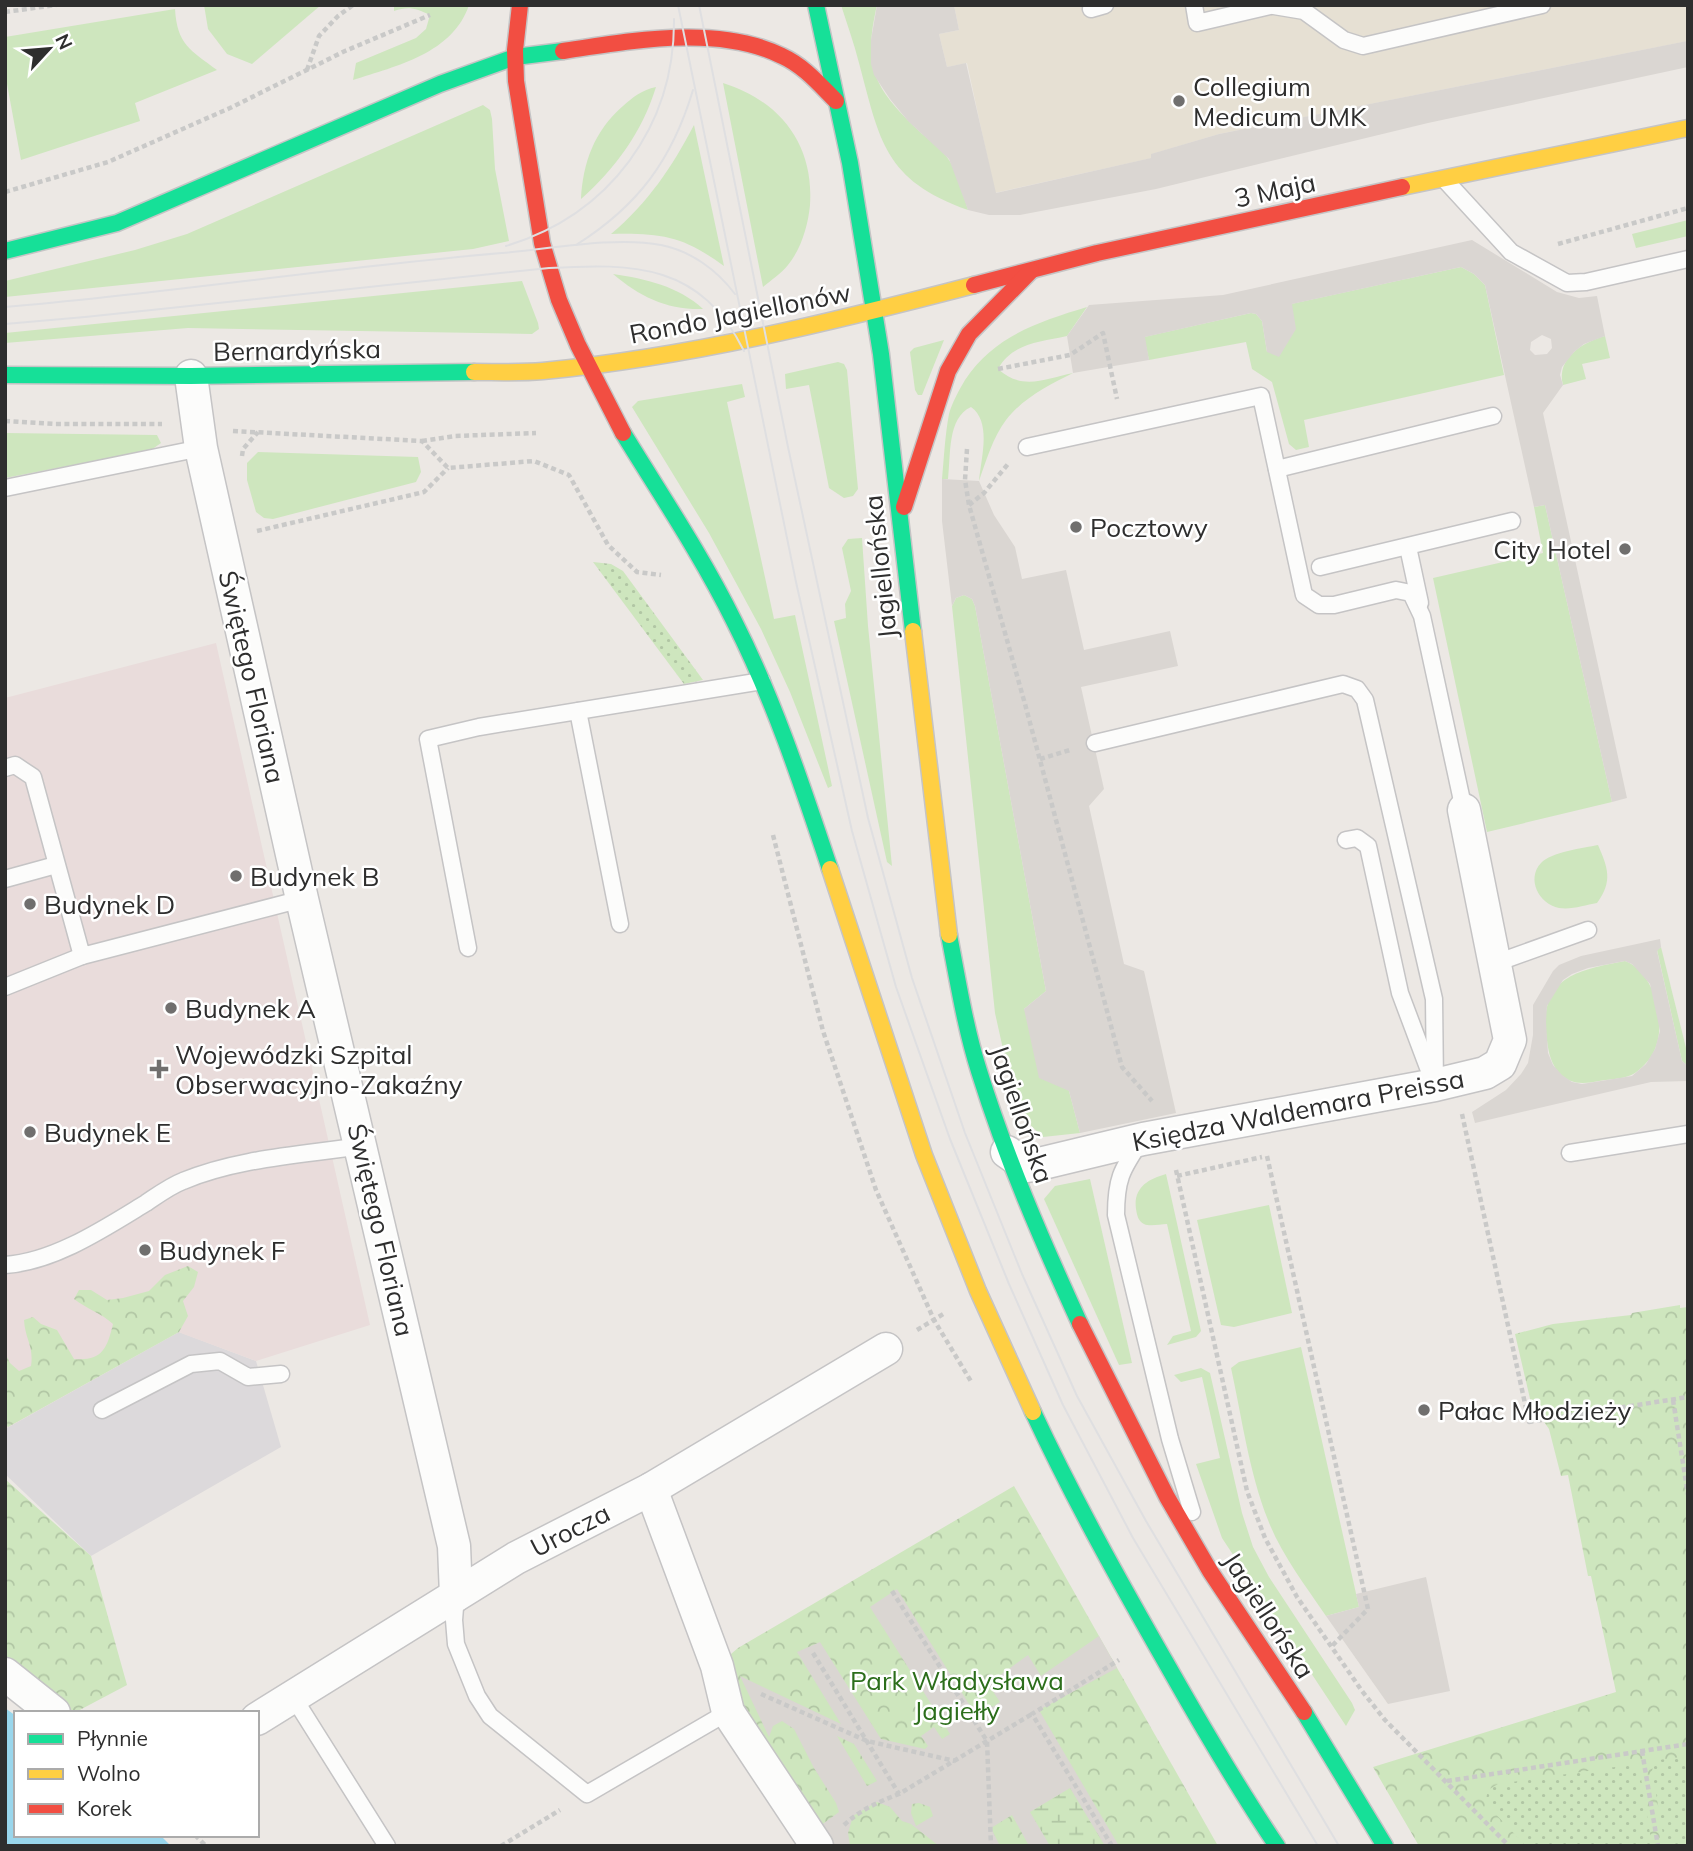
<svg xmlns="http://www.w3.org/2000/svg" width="1693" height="1851" viewBox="0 0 1693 1851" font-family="Mulish,sans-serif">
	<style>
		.industrial { fill: #dcd9db }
		.education { fill: #e6e0d3 }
		.medical { fill: #e9dcdb }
		.grass { fill: #cee6be }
		.forest { fill: url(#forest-crowns) }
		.wetland { fill: url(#wetland-marsh) }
		.garden { fill: url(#garden-dots) }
		.plaza { fill: #dad6d2; fill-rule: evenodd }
		.water { fill: #99d6ec }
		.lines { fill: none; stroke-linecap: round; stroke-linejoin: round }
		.lane-casing { stroke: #c5c4c5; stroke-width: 19 }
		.street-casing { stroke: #c5c4c5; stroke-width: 35 }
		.fast-casing { stroke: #c5c4c5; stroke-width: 19 }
		.slow-casing { stroke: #c5c4c5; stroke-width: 19 }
		.jam-casing { stroke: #c5c4c5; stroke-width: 19 }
		.path { stroke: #c9c9c8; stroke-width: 4.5; stroke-dasharray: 5 3.5; stroke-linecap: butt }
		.lane { stroke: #fcfcfb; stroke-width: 16 }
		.street { stroke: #fcfcfb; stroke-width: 32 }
		.fast { stroke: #16e098; stroke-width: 16 }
		.slow { stroke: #ffcf43; stroke-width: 16 }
		.jam { stroke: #f24e42; stroke-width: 16 }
		.tram { stroke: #dfdfe1; stroke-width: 2 }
		.poi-dot { fill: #706f6e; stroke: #fff; stroke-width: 2.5 }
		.labels { text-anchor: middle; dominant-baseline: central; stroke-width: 5; stroke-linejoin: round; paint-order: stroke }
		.poi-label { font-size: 26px; fill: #2e2e2e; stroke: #fff; text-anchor: start }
		.street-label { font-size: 26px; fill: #2e2e2e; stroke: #fff }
		.park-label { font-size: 26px; fill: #2c6e1b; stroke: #fff }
	</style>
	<defs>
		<pattern id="forest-crowns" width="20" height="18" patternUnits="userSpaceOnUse" patternTransform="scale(1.75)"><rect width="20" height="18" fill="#cee6be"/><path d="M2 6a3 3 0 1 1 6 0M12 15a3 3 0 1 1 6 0" fill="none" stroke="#b1c6a4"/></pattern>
		<pattern id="wetland-marsh" width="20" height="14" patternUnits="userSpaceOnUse" patternTransform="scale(1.75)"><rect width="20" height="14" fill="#cee6be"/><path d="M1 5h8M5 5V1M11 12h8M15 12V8" fill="none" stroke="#b1c6a4"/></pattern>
		<pattern id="garden-dots" width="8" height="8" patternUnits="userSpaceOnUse" patternTransform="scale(1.75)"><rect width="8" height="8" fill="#cee6be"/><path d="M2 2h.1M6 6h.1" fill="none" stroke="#b1c6a4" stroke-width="1.8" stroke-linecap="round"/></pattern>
	</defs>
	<rect width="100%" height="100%" fill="#ece8e4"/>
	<path class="industrial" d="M 179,1332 L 256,1361 L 281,1447 L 91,1556 L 5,1474 L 5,1429 Z"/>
	<path class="education" d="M 954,5 L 1688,5 L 1688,41 L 1219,134 L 1152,154 L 1152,158 L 995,193 L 967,63 L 947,67 L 939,34 L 959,30 Z"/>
	<path class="medical" d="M 216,643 L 370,1325 L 256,1361 L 178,1332 L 5,1429 L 5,698 Z"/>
	<g class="grass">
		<path d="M 204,5 L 321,5 L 252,64 L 227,54 L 208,29 Z"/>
		<path d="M 394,5 L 469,5 C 453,53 397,66 353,80 L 356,63 L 416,38 L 426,29 L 430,15 C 416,8 408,6 394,11 Z"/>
		<path d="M 841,5 L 877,5 C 863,66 873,87 918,130 C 927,139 942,148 949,160 C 959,174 963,194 968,210 C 884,180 880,141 859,63 C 854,43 847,24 841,5 Z"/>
		<path d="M 175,9 C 177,44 190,50 217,70 L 135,103 L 140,121 L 21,160 L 5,73 L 5,37 Z"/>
		<path d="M 723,83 C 780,101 814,144 810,205 C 808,226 801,249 788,265 C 781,274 771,280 763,287 Z"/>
		<path d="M 656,87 C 642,132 616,168 581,199 C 583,163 594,131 623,106 C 633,97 642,90 656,87 Z"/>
		<path d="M 483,105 L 490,110 L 492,119 L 495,169 L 509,241 L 473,249 L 5,297 L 5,281 L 135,250 L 187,234 Z"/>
		<path d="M 694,125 L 724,266 C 683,236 661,233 611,234 C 648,203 672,167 694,125 Z"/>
		<path d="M 1688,220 L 1688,236 L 1636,248 L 1632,234 Z"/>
		<path d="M 1461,267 L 1474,274 L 1485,285 L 1504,375 L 1304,420 L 1309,447 L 1296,450 L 1289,444 L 1272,382 L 1252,369 L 1246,342 L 1149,360 L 1144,337 L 1251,313 L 1256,314 L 1262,321 L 1267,352 L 1291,304 Z"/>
		<path d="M 613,274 C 646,279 678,286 703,309 C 667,310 640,297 613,274 Z"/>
		<path d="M 522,281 L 538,323 L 539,329 L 532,334 L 188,328 L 5,343 L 5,333 Z"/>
		<path d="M 1087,307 L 1067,336 C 1040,342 1012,343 998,369 C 1022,391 1045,379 1073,373 C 1049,385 1023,398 1006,420 C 993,437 986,461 979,481 C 981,458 992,422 971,407 C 947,418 951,455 948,479 L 942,479 C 944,458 945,435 949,414 C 952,403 959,390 965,380 C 994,336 1038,322 1087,307 Z"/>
		<path d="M 1605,336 L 1610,358 L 1582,364 L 1586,379 L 1563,385 C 1556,358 1583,342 1605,336 Z"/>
		<path d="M 944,340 L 922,395 L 918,395 L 915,390 L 910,352 L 914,348 Z"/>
		<path d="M 838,362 L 844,364 L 847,370 L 858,489 L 853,496 L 844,498 L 829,488 L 809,385 L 786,389 L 785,374 Z"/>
		<path d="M 742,384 L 745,397 L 727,402 L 774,619 L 795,615 L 832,786 L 828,788 L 790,692 L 761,629 L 709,533 L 632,407 L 638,401 Z"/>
		<path d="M 5,433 L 157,435 L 161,443 L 151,450 L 5,478 Z"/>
		<path d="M 258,452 L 418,457 L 421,472 L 416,482 L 273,519 L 264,518 L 256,512 L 247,480 L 247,463 Z"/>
		<path d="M 1545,505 L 1612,802 L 1487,832 L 1433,578 L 1543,553 L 1534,507 Z"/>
		<path d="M 862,538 L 868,626 L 892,866 L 887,862 L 834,621 L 846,618 L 845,604 L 851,591 L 842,548 L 848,539 Z"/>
		<path d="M 964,595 L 972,599 L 975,606 L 1046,991 L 1024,1009 L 1069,1091 L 1080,1133 L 1043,1137 L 1024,1119 L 1013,1094 L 995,1013 L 952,606 L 956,598 Z"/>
		<path d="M 1598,845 C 1608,868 1613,881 1597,903 C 1585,905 1572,910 1559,908 C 1539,904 1526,879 1541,863 C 1551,852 1584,848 1598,845 Z"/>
		<path d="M 1661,947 L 1688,1056 L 1688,1066 L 1682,1061 L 1657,950 Z"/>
		<path d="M 1625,961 C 1654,971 1667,1022 1655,1049 C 1651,1059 1643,1067 1635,1073 C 1626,1079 1610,1079 1599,1081 C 1583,1084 1571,1085 1559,1073 C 1549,1061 1548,1048 1546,1033 C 1541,976 1579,970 1625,961 Z"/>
		<path d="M 1166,1174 L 1201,1331 L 1196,1337 L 1167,1345 L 1173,1336 L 1191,1331 L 1167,1224 C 1160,1224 1150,1227 1144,1224 C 1138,1221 1137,1215 1136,1209 C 1133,1188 1148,1179 1166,1174 Z"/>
		<path d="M 1090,1179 L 1132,1363 L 1119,1365 L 1044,1199 L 1055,1186 Z"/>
		<path d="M 1269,1205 L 1292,1313 L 1234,1327 L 1221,1325 L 1197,1220 Z"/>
		<path d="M 1301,1347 L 1359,1607 L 1326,1616 C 1305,1585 1281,1554 1268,1520 C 1249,1472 1242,1418 1231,1368 L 1239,1362 Z"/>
		<path d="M 1201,1368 L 1210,1373 L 1242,1513 L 1253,1547 L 1269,1577 L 1352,1703 L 1355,1710 L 1346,1726 L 1222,1538 L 1196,1464 L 1220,1458 L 1202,1377 L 1181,1382 L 1174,1375 Z"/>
	</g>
	<g class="forest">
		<path d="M 188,1266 L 198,1272 L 194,1287 L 183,1301 L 188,1316 L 179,1332 L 8,1427 L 5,1423 L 5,1353 L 10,1363 L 19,1371 L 31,1366 C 34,1346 25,1339 24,1320 L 33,1317 L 41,1324 L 57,1330 L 74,1359 C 102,1361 107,1349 113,1324 C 101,1313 87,1309 74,1299 L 79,1290 L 91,1290 L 107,1300 L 123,1298 L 149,1291 L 165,1275 Z"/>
		<path d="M 1680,1305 L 1680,1308 L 1688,1307 L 1688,1846 L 1419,1846 L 1373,1767 L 1616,1692 L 1591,1576 L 1588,1576 L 1568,1475 L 1561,1476 L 1549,1429 L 1531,1403 L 1515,1334 L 1553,1324 L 1631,1315 L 1632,1313 Z"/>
		<path d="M 5,1479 L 91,1556 L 127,1685 L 74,1713 L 71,1713 L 5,1662 Z"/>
		<path d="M 1014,1486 L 1218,1846 L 817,1846 L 717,1666 L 738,1648 Z"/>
	</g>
	<path class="wetland" d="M 1070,1788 L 1105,1846 L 1050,1846 L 1030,1812 Z"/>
	<g class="garden">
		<path d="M 593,562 L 611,564 L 623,571 L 703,680 L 684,684 Z"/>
		<path d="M 1688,1756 L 1688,1846 L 1665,1846 L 1652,1770 L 1658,1760 Z"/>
		<path d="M 1629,1765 L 1637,1771 L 1641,1778 L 1652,1846 L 1526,1846 L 1488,1806 L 1486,1799 L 1488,1790 L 1498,1784 Z"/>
	</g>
	<g class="plaza">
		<path d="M 877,5 L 954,5 L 959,30 L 939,34 L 947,67 L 966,63 L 996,193 L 1151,158 L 1151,154 L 1219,134 L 1687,41 L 1688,67 L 1428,123 L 1156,189 L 1020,215 L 989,215 L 968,210 L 949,159 L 908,121 L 890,99 L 874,75 L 871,64 L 871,40 Z"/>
		<path d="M 1472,240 L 1557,292 L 1579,298 L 1597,296 L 1605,336 L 1584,344 L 1574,352 L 1562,367 L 1560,375 L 1563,385 L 1543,413 L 1627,798 L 1612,802 L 1545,505 L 1534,507 L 1485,285 L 1474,274 L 1461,267 L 1292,304 L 1296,329 L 1279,357 L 1267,352 L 1262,321 L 1256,314 L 1251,313 L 1145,337 L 1149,360 L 1073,373 L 1067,336 L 1089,305 L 1223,295 ZM 1542,335 L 1551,339 L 1552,348 L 1547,354 L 1535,355 L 1530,350 L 1531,342 Z"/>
		<path d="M 942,479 L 979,481 L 994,515 L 1015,547 L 1022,579 L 1066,570 L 1084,650 L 1170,631 L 1178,666 L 1081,687 L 1104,789 L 1089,806 L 1124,964 L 1144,971 L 1176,1113 L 1080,1133 L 1069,1091 L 1039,1078 L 1024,1009 L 1046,991 L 975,606 L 972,599 L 964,595 L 956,598 L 952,606 L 942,521 Z"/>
		<path d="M 1660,939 L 1661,947 L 1657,951 L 1682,1061 L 1688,1066 L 1688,1081 L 1651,1082 L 1475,1123 L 1472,1112 L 1506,1090 L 1521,1074 L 1528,1063 L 1533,1035 L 1533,1005 L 1553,971 L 1559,965 L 1581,956 ZM 1625,961 L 1632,964 L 1650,984 L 1660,1031 L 1655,1049 L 1646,1064 L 1632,1076 L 1582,1084 L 1572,1082 L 1562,1075 L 1553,1065 L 1548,1053 L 1546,1022 L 1547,1006 L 1563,980 L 1572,974 L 1588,968 Z"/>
		<path d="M 1426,1577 L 1450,1691 L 1388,1704 L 1326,1616 L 1359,1607 L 1356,1594 Z"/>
		<path d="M 897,1589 L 977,1717 L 1000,1702 L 988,1684 L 1028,1655 L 1041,1676 L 1099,1636 L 1117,1668 L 1039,1710 L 1119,1846 L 1105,1846 L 1070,1788 L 1030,1812 L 1050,1846 L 1029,1846 L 1012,1815 L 991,1828 L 1000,1846 L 939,1846 L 911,1824 L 902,1821 L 890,1807 L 877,1802 L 853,1816 L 848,1833 L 850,1846 L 834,1846 L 820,1826 L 839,1812 L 836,1803 L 814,1768 L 794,1729 L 782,1721 L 773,1726 L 769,1737 L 740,1676 L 841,1724 L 797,1652 L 820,1642 L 881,1739 L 925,1749 L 928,1746 L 921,1736 L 934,1727 L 942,1739 L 950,1734 L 870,1607 ZM 837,1736 L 854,1744 L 877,1781 L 867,1786 ZM 919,1803 L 930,1807 L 933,1816 L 916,1826 L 911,1813 L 912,1804 Z"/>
	</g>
	<path class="water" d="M 5,1708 L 16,1716 L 16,1835 L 160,1835 L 171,1846 L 5,1846 Z"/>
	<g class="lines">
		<g class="lane-casing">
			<g id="lane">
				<path d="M 1194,5 L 1197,23 L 1274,5"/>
				<path d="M 1274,6 L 1304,11 L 1344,40 L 1363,46 L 1542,5"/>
				<path d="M 1091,9 L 1105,5"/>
				<path d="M 1445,180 L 1511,252 L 1567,283 L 1586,282 L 1688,259"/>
				<path d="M 1027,447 L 1261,396 L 1304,595 L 1319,605 L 1334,605 L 1396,590 L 1411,593 L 1422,616 L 1464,810"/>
				<path d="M 1277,469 L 1493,416"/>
				<path d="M 5,488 L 201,448"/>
				<path d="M 1408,547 L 1420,603"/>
				<path d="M 1320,567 L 1512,521"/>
				<path d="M 578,711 L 620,924"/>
				<path d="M 1095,743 L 1343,684 L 1357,689 L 1365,700 L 1434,999 L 1435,1085"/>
				<path d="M 5,768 L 15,765 L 33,777 L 82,956 L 302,899"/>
				<path d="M 1346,840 L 1357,838 L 1368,846 L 1400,993 L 1430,1073"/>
				<path d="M 5,879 L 56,865"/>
				<path d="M 468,948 L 428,739 L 479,727 L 762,681"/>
				<path d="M 1496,963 L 1588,930"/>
				<path d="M 5,987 L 82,956"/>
				<path d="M 1141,1141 C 1121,1170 1116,1180 1116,1215 L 1170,1439 L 1192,1512"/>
				<path d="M 1570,1153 L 1688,1134"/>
				<path d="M 5,1265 C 54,1262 105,1228 146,1203 C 158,1195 170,1186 183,1181 C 238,1158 302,1155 361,1146"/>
				<path d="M 102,1410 L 191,1364 L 220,1361 L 248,1377 L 281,1374"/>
				<path d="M 456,1595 L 454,1620 L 456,1644 L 477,1696 L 490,1716 L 587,1794 L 728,1712"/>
				<path d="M 292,1695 L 387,1846"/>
			</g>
		</g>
		<g class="street-casing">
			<g id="street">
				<path d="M 191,376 L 201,448 L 302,899 L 454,1546 L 456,1595"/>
				<path d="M 1007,1152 L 1027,1166 L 1039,1164 L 1143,1139 L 1435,1085 L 1485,1073 L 1500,1064 L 1510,1040 L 1464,810"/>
				<path d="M 651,1489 L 717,1666 L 728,1712 L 817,1846"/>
				<path d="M 5,1674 L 54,1713"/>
				<path d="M 257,1719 L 516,1558 L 651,1489 L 886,1349"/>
			</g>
		</g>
		<g class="fast-casing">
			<g id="fast">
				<path d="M 816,5 L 850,163 L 881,354 L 913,631"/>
				<path d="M 5,251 L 117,223 L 440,84 L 515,57 L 563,51"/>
				<path d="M 5,375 L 191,376 L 474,372"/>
				<path d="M 623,433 C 661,495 702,556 734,621 C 774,700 802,785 830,869"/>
				<path d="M 949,935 C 958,981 965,1027 979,1071 C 1006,1158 1042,1241 1080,1324"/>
				<path d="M 1033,1412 C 1074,1500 1121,1584 1169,1668 C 1203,1728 1238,1788 1277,1846"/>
				<path d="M 1304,1712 L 1385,1846"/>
			</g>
		</g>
		<g class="slow-casing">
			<g id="slow">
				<path d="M 1402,187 L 1688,128"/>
				<path d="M 474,372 C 497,372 520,373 543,371 C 689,357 832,322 974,285"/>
				<path d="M 913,631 L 949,935"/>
				<path d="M 830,869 L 924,1155 L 978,1291 L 1033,1412"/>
			</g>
		</g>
		<g class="jam-casing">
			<g id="jam">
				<path d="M 520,5 L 515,50 L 516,81 L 542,243 L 559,300 L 578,345 L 623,433"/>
				<path d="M 563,51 C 631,41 718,24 782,56 C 804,66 819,84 836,101"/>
				<path d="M 974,285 L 1097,253 L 1402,187"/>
				<path d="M 904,507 L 948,371 L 969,334 L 1031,271"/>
				<path d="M 1080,1324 L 1167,1497 L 1210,1571 L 1304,1712"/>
			</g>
		</g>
		<g class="path">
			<path d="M 5,12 L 56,5"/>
			<path d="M 307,70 L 319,36 L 338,16 L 353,5"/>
			<path d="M 5,192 L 108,162 L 230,108 L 345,51 L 430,15"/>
			<path d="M 1558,244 L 1688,208"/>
			<path d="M 998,369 L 1070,355 L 1103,333 L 1117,399"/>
			<path d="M 5,421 L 55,424 L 162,424"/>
			<path d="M 233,431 L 422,441 L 448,468 L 534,461 L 569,475 L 608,545 L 637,572 L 661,575"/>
			<path d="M 422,441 L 455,436 L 536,433"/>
			<path d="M 967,449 L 965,480 L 969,505 L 1025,704 L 1122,1067 L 1152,1101"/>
			<path d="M 242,456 L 243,449 L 258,432"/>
			<path d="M 969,505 L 984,493 L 1008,464"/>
			<path d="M 257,531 L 424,492 L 448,468"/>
			<path d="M 1040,759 L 1070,750"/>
			<path d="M 773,835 L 823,1031 L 876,1190 L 934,1320 L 972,1383"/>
			<path d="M 1462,1114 L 1529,1422 L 1688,1397"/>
			<path d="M 1267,1156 L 1368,1609 L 1332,1646"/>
			<path d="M 1176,1170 L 1247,1491 L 1265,1538 L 1297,1597 L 1362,1691 L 1385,1720 L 1509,1846"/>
			<path d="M 1177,1176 L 1262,1157"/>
			<path d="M 917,1330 L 945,1313"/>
			<path d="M 1673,1400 L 1688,1495"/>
			<path d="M 892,1591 L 987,1741 L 991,1846"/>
			<path d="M 813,1653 L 899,1794"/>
			<path d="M 761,1694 L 867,1741 L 955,1761"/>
			<path d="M 1642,1751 L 1658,1846"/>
			<path d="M 1447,1781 L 1688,1744"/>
			<path d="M 844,1825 C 860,1810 878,1802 899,1794 L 1032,1714"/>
			<path d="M 195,1835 L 206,1846"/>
			<path d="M 501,1846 L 560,1810"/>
			<path d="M 1112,1846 L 1032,1714 L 1119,1660"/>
		</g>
		<use href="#lane" class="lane"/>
		<use href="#street" class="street"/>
		<use href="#fast" class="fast"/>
		<use href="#slow" class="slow"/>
		<use href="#jam" class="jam"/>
		<g class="tram">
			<path d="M 678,5 L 796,582 L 852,831 L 896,987 L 950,1139 L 1009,1284 L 1063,1405 L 1133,1538 L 1318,1846"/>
			<path d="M 699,5 L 788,447 L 868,818 L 912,978 L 965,1133 L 1022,1274 L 1077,1396 L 1146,1521 L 1339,1846"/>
			<path d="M 576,245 C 638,206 672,160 693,90"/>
			<path d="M 506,246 C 609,215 675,127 674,19"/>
			<path d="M 5,307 C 171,293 336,267 502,253 C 549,249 616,236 661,245 C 691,251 717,270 735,294"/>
			<path d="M 5,324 L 85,317 L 549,268 C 635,263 701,264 744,351"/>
		</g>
	</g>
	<g class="poi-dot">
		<circle cx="1179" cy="101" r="7"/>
		<circle cx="1076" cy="527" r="7"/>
		<circle cx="1625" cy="549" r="7"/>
		<circle cx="236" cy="876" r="7"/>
		<circle cx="30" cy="904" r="7"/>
		<circle cx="171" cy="1008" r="7"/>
		<path d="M155.5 1058.5h7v7h7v7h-7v7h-7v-7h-7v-7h7z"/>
		<circle cx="30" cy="1132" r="7"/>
		<circle cx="145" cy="1250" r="7"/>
		<circle cx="1424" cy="1410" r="7"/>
	</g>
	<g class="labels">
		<g class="poi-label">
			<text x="1193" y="86">Collegium<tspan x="1193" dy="30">Medicum UMK</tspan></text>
			<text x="1090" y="527">Pocztowy</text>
			<text x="1611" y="549" text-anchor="end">City Hotel</text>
			<text x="250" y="876">Budynek B</text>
			<text x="44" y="904">Budynek D</text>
			<text x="185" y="1008">Budynek A</text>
			<text x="175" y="1054">Wojewódzki Szpital<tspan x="175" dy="30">Obserwacyjno-Zakaźny</tspan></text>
			<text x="44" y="1132">Budynek E</text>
			<text x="159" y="1250">Budynek F</text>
			<text x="1438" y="1410">Pałac Młodzieży</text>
		</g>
		<g class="street-label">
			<text transform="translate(1275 190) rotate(-12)">3 Maja</text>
			<text transform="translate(740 313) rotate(-11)">Rondo Jagiellonów</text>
			<text transform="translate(297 350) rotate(-1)">Bernardyńska</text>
			<text transform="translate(880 567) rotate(-96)">Jagiellońska</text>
			<text transform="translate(252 677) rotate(77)">Świętego Floriana</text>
			<text transform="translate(1298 1110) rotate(-11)">Księdza Waldemara Preissa</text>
			<text transform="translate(1022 1114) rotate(71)">Jagiellońska</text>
			<text transform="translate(381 1230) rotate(77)">Świętego Floriana</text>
			<text transform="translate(570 1530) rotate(-27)">Urocza</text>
			<text transform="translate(1269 1615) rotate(57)">Jagiellońska</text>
		</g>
		<g class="park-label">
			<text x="957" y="1680">Park Władysława<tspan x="957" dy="30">Jagiełły</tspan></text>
		</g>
	</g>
	<rect width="1693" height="1851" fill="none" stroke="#2e2e2e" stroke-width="14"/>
	<rect x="14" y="1711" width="245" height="126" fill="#ffffff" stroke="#ababab" stroke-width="2"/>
	<rect x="28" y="1734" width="35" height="10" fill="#16e098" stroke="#ababab" stroke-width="2"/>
	<text x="77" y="1746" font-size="21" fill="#2e2e2e">Płynnie</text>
	<rect x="28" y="1769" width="35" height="10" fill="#ffcf43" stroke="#ababab" stroke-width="2"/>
	<text x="77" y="1781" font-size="21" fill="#2e2e2e">Wolno</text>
	<rect x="28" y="1804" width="35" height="10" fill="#f24e42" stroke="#ababab" stroke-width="2"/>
	<text x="77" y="1816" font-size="21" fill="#2e2e2e">Korek</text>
	<g transform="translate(49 49) rotate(64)" stroke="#ffffff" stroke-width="5" paint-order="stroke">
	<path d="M0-5L12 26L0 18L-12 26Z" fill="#2e2e2e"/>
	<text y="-10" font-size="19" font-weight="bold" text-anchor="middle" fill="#2e2e2e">N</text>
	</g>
</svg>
